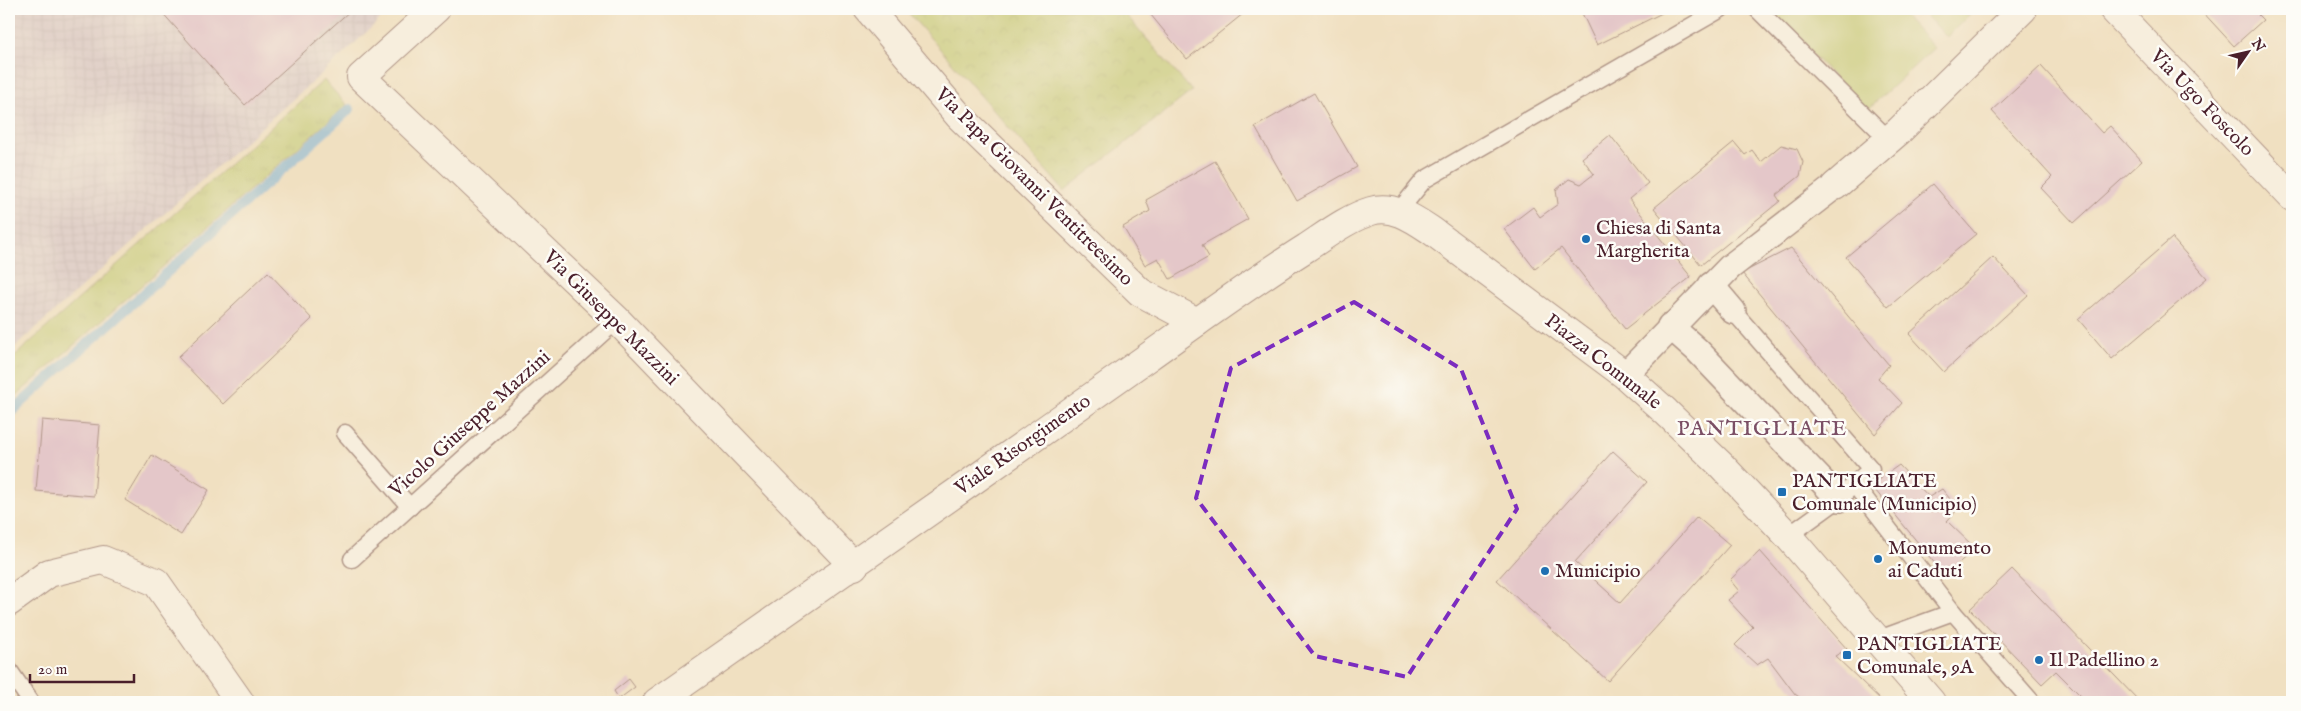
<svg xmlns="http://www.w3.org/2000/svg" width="2301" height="711" viewBox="0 0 2301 711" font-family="'IM FELL English',serif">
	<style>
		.industrial { fill: url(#industrial-grid) }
		.grass { fill: url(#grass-tufts); stroke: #82744b }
		.park { fill: url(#park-crowns); stroke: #82744b }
		.garden { fill: #b9c96b; stroke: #82744b }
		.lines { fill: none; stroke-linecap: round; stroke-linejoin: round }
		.stream { stroke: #6caee0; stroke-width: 10 }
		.building { fill: #d6a9d2 }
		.service-casing { stroke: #633c42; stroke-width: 19 }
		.pedestrian-casing { stroke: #633c42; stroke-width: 28 }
		.minor-casing { stroke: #633c42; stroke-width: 30 }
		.service { stroke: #fff; stroke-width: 16 }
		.pedestrian { stroke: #fff; stroke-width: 25 }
		.minor { stroke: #fff; stroke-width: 28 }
		.marked { fill: none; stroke: #7b2cbf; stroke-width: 4; stroke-dasharray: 10 6; stroke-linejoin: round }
		.poi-dot { fill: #1f6fb2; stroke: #fdfcf7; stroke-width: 2 }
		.labels { text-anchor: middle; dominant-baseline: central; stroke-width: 5; stroke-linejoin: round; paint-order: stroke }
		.street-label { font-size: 20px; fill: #4a1f2b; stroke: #fdfcf7 }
		.poi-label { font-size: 20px; fill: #4a1f2b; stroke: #fdfcf7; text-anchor: start }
		.quarter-label { font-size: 22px; letter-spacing: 1px; fill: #7b4f65; stroke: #fdfcf7 }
	</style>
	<defs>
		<pattern id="industrial-grid" width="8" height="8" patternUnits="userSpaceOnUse" patternTransform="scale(1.25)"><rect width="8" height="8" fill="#cebed2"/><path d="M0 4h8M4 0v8" fill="none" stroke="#b2a3b4"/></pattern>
		<pattern id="grass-tufts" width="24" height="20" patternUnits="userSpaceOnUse" patternTransform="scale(1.25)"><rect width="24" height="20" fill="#b9c96b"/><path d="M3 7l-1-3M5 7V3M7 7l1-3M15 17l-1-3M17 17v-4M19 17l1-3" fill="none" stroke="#a1ac5d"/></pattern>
		<pattern id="park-crowns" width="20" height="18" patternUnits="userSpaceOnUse" patternTransform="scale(1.25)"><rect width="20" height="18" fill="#b9c96b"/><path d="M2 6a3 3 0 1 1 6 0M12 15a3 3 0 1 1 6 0" fill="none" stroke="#a1ac5d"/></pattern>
	</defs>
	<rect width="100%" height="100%" fill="#fdfcf7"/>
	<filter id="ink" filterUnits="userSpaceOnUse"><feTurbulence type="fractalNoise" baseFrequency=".02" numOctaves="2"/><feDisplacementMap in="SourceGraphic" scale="10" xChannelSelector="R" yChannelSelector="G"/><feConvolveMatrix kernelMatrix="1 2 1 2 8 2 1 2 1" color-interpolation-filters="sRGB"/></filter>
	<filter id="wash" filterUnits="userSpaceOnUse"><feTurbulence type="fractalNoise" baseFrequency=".0096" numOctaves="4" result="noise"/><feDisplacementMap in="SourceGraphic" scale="20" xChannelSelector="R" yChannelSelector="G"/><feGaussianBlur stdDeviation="1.12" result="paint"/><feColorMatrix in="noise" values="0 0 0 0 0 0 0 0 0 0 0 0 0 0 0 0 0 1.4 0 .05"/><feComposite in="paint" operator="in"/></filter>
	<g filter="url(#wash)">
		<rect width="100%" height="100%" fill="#f0e0c1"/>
		<path class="industrial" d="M 9,9 L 391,9 L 337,60 L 9,352 Z"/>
		<path class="grass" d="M 324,80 L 347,105 L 9,402 L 9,361 Z"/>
		<path class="park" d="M 905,9 L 1121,9 L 1192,91 L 1064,191 Z"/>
		<g class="garden">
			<path d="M 1769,9 L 1898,9 L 1934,48 L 1866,111 Z"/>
			<path d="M 1919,9 L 1975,9 L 1947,37 Z"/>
		</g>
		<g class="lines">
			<path class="stream" d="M 9,414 L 350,109"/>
		</g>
		<g id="blocks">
			<g class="building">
				<path d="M 159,9 L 352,9 L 245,105 Z"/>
				<path d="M 1146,9 L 1249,9 L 1187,59 Z"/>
				<path d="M 1580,9 L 1663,9 L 1664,12 L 1597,45 Z"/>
				<path d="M 2200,9 L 2265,9 L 2258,15 L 2263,20 L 2234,46 Z"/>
				<path d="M 2041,66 L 2102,133 L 2110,126 L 2142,161 L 2074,223 L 2041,188 L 2052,177 L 1992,111 Z"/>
				<path d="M 1314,93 L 1357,167 L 1297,201 L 1255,127 Z"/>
				<path d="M 1610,135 L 1648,183 L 1629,199 L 1691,277 L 1625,329 L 1561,248 L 1535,269 L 1504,229 L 1533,207 L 1540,217 L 1558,204 L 1556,190 L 1569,179 L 1581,184 L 1594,174 L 1582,158 Z"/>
				<path d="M 1734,142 L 1745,155 L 1752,150 L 1761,162 L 1781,145 L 1797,149 L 1803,162 L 1800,176 L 1776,195 L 1780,201 L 1701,265 L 1654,208 Z"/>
				<path d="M 1215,161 L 1248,219 L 1202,245 L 1209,257 L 1170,279 L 1158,258 L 1145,265 L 1123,227 L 1150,211 L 1146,200 Z"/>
				<path d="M 1933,184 L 1976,234 L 1888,307 L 1846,257 Z"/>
				<path d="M 2172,238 L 2207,278 L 2112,359 L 2078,319 Z"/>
				<path d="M 1791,248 L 1889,365 L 1878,378 L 1902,403 L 1875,434 L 1742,273 Z"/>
				<path d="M 1993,257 L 2028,295 L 1944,372 L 1909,334 Z"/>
				<path d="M 268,272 L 312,319 L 223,404 L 178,357 Z"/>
				<path d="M 42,420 L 100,425 L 94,496 L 36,491 Z"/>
				<path d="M 1613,451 L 1647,482 L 1575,562 L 1620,603 L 1697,517 L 1730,545 L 1608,681 L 1497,580 Z"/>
				<path d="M 152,455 L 209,490 L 181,535 L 125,500 Z"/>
				<path d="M 1899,465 L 1929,497 L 1942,489 L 1958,509 L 1947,521 L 1975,548 L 1945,576 L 1871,485 Z"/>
				<path d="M 1760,551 L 1847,649 L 1835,656 L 1883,702 L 1806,702 L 1795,694 L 1768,658 L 1757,665 L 1735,645 L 1753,627 L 1728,600 L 1739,591 L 1730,580 Z"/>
				<path d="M 2012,569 L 2140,702 L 2087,702 L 2056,671 L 2042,684 L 1970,609 Z"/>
				<path d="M 629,679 L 635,687 L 619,699 L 614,691 Z"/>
			</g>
		</g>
	</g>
	<g filter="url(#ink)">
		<use href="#blocks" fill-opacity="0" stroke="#633c42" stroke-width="1"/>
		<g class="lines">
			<g class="service-casing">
				<g id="service">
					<path d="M 1757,9 L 1889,140"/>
					<path d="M 1398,212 L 1424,180 L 1721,9"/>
					<path d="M 1733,311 L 1871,469 L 1854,484"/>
					<path d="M 345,433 L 410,507"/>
					<path d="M 1788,536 L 1839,499 L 1854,484 L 1953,612 L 2032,702"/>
					<path d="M 352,559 L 617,320"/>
					<path d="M 1879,639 L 1953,612"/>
					<path d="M 9,670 L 31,702"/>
				</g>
			</g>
			<g class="pedestrian-casing">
				<g id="pedestrian">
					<path d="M 1711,285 L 1733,311"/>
					<path d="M 1670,326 L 1697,350 L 1839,499"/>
					<path d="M 1625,375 L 1730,267 L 1835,186"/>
				</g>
			</g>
			<g class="minor-casing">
				<g id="minor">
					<path d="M 436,9 L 361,77 L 617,320 L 854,566"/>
					<path d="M 868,9 L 959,116 L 1140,292 L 1197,322"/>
					<path d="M 2113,9 L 2292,197"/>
					<path d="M 1835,186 L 1899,131 L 2023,9"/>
					<path d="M 9,602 L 49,573 L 103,560 L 156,582 L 240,702"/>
					<path d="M 657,702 C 821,587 985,473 1148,357 C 1200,320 1252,282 1306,248 C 1326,235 1348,218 1371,211 C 1393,204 1414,219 1432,231 L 1625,375 L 1666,412 L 1721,465 L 1788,536 L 1931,702"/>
				</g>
			</g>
			<use href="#service" class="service"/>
			<use href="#pedestrian" class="pedestrian"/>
			<use href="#minor" class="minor"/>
		</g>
	</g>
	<path d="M0 0H2301V711H0ZM 1354,302 L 1461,369 L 1517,509 L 1407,677 L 1315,656 L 1196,498 L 1231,368 Z" fill="#f0e0c1" fill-opacity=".55" fill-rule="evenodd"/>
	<path class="marked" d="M 1354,302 L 1461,369 L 1517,509 L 1407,677 L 1315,656 L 1196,498 L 1231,368 Z"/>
	<g class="poi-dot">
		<circle cx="1586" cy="239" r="5"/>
		<rect x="1777" y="487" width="10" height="10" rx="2.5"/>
		<circle cx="1878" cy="559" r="5"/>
		<circle cx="1545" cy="571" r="5"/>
		<rect x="1842" y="650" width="10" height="10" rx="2.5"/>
		<circle cx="2039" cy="660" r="5"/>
	</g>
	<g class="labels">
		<g class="street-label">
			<text transform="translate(2202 103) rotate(46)">Via Ugo Foscolo</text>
			<text transform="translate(1034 187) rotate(45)">Via Papa Giovanni Ventitreesimo</text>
			<text transform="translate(611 318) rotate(45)">Via Giuseppe Mazzini</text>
			<text transform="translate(1603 362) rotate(38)">Piazza Comunale</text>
			<text transform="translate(470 424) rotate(-42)">Vicolo Giuseppe Mazzini</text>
			<text transform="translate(1023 445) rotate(-35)">Viale Risorgimento</text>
		</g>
		<g class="poi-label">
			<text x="1596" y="228">Chiesa di Santa<tspan x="1596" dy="23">Margherita</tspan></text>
			<text x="1792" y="481">PANTIGLIATE<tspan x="1792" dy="23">Comunale (Municipio)</tspan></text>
			<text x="1888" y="548">Monumento<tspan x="1888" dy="23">ai Caduti</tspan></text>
			<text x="1555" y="571">Municipio</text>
			<text x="1857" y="644">PANTIGLIATE<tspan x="1857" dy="23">Comunale, 9A</tspan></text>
			<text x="2049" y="660">Il Padellino 2</text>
		</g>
		<g class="quarter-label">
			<text x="1762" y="429">PANTIGLIATE</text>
		</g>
	</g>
	<rect width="2301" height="711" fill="none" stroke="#fdfcf7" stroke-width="30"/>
	<g transform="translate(2248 52) rotate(56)" stroke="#fdfcf7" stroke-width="4" paint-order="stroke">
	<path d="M0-4L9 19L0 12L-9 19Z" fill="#4a1f2b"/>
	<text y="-8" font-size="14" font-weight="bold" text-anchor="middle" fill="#4a1f2b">N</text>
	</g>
	<path d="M30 674v8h104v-8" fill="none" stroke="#4a1f2b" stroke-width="2.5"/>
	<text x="38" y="674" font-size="15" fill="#4a1f2b" stroke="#fdfcf7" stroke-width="4" paint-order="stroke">20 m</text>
</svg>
